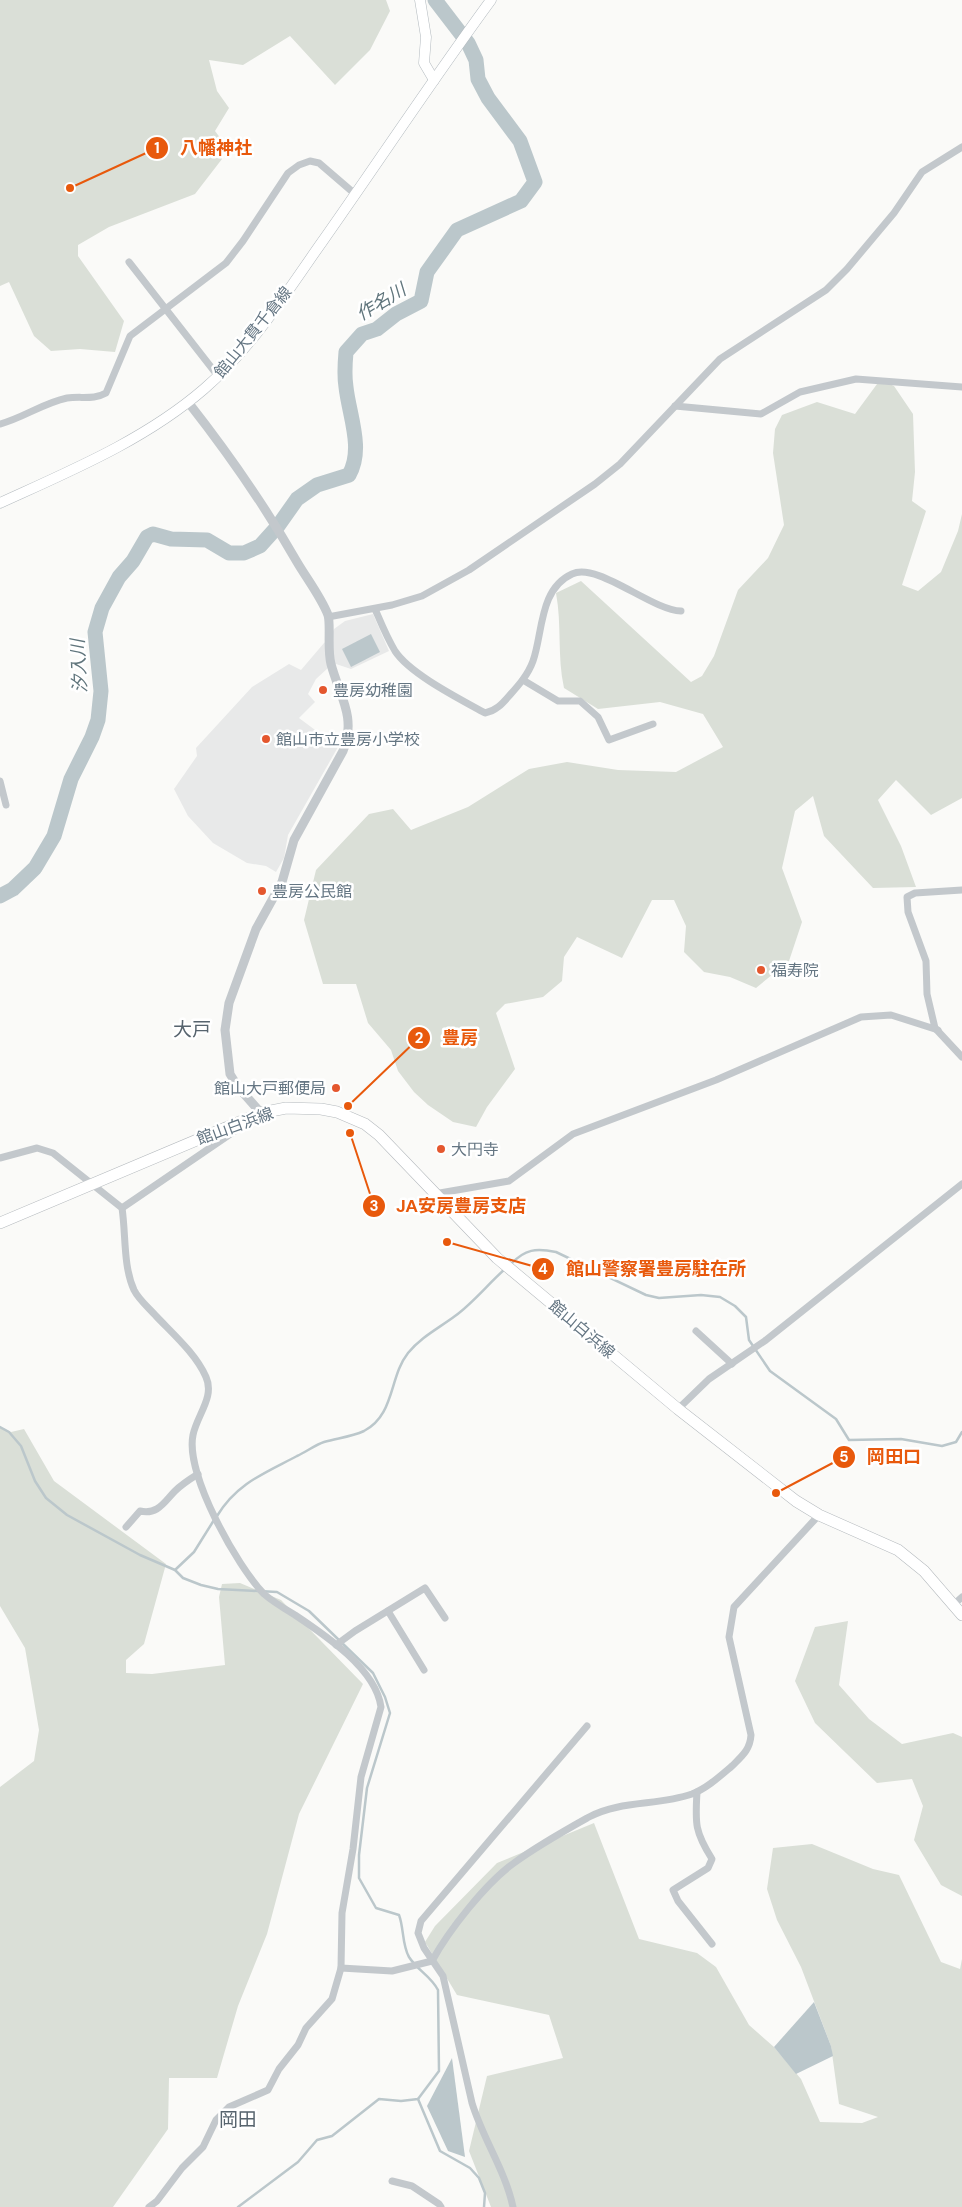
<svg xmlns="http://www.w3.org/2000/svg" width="962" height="2207" viewBox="0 0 962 2207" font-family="'DM Sans','Noto Sans JP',sans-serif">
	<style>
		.built { fill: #e8e9e9 }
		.green { fill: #dadfd7 }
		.water { fill: #bbc7cb }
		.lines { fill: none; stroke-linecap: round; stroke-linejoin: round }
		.stream { stroke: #bbc7cb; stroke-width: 2.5 }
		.river { stroke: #bbc7cb; stroke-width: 15 }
		.secondary-casing { stroke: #b3babf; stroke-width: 11 }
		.primary-casing { stroke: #b5babe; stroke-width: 12 }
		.minor { stroke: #c3c8cc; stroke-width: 7 }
		.tertiary { stroke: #c3c8cc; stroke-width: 9 }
		.secondary { stroke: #fff; stroke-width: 10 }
		.primary { stroke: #fff; stroke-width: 11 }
		.poi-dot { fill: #e4572e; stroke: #fff; stroke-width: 2 }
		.labels { text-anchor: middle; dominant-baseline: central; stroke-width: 5; stroke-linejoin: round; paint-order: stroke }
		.street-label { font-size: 16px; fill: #657683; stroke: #fff }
		.poi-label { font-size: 16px; fill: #657683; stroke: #fff; text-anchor: start }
		.water-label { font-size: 18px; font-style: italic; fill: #60757c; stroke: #fff }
		.quarter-label { font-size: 19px; fill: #57646e; stroke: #fff }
		.leader { fill: none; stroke: #e8590c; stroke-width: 2 }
		.callout-dot { fill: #e8590c; stroke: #fff; stroke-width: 2 }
		.mark-label { font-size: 15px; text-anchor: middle; font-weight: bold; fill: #fff }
		.callout-label { font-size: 18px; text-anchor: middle; font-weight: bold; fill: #e8590c; stroke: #fff; stroke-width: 5; stroke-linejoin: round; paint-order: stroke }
	</style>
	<rect width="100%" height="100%" fill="#fafaf8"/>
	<path class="built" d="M 373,614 L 389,651 L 351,669 L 327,661 L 328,668 L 316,679 L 308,694 L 315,702 L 299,718 L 338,747 L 288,835 L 284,858 L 276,872 L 266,866 L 247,863 L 213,843 L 188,816 L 174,789 L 197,756 L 196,748 L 252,687 L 289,664 L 301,670 L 324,643 L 331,638 L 334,629 L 345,621 Z"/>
	<g class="green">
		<path d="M 0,0 L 386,0 L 390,11 L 370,50 L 335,85 L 290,36 L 243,65 L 209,60 L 217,91 L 229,108 L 215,131 L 221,139 L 222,159 L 195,194 L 109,227 L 78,245 L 78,256 L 124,321 L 115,352 L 80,349 L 51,351 L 34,336 L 9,282 L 0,286 Z"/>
		<path d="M 880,380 L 894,386 L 913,414 L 915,472 L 912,501 L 926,511 L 902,585 L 918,591 L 941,572 L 958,531 L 962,514 L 962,798 L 931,815 L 896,780 L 878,800 L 901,846 L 916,887 L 873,888 L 824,836 L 813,796 L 795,811 L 782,868 L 802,922 L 789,961 L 756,988 L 730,977 L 704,972 L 684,952 L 686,926 L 674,900 L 652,900 L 622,958 L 577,937 L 564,957 L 562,981 L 543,997 L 505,1004 L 496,1013 L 515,1069 L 487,1107 L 476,1127 L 453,1122 L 428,1105 L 414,1092 L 398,1071 L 391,1050 L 368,1023 L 356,984 L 323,984 L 304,920 L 316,870 L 369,814 L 393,809 L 411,830 L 468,807 L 529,769 L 567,762 L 618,770 L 676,772 L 723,747 L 703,714 L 660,702 L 598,709 L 564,688 C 557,656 562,625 556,593 L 581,581 L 691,682 L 702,676 L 714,656 L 738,590 L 768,558 L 784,525 L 773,453 L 775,429 L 782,415 L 817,402 L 855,414 Z"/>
		<path d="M 0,1427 L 11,1432 L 24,1429 L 54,1481 L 166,1564 L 144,1644 L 126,1660 L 126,1673 L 152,1674 L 225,1665 L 219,1597 L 222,1584 L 240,1583 L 281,1600 L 363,1684 L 299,1814 L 267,1934 L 238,2006 L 217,2078 L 169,2078 L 168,2129 L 113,2207 L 0,2207 L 0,1787 L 34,1761 L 39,1730 L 25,1648 L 0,1606 Z"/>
		<path d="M 848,1621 L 839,1685 L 869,1719 L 902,1744 L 953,1733 L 962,1737 L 962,1896 L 941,1885 L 914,1840 L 923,1806 L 912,1779 L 877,1783 L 815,1723 L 795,1681 L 815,1627 Z"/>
		<path d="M 594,1823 L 639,1939 L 697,1953 L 716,1967 L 749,2025 L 774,2047 L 801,2079 L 820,2122 L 862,2123 L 878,2117 L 839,2104 L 831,2046 L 801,1967 L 777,1920 L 767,1889 L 773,1848 L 812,1844 L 873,1869 L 899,1875 L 941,1962 L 960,1969 L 962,1959 L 962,2207 L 491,2207 L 469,2151 L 487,2076 L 563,2058 L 549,2015 L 457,1995 L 425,1942 L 435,1926 L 497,1863 Z"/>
	</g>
	<g class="water">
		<path d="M 432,0 L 440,0 L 447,14 L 461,29 L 456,36 L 439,15 Z"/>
		<path d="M 371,634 L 380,652 L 351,667 L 342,649 Z"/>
		<path d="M 814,2002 L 831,2046 L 833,2056 L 796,2074 L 774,2047 Z"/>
		<path d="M 452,2058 L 465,2157 L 448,2151 L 427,2106 Z"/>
	</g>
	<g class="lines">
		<g class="stream">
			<path d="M 511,1264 C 525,1249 536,1248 556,1252 L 646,1295 L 659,1298 L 701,1295 L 720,1297 L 735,1306 L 746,1317 L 749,1340 L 770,1371 L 836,1419 L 849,1440 L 901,1439 L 942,1446 L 956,1442 L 962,1432"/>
			<path d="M 0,1427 L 9,1432 L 21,1446 L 35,1481 L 46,1498 L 67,1515 L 140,1555 L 175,1570 L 183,1578 L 201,1585 L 218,1589 L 277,1592 L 309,1611 L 373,1673 L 385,1697 L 390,1713 L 367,1788 L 359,1855 L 359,1878 L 376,1908 L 399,1915 C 404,1928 402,1945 409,1957 C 417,1970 431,1976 438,1990 L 439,2071 L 418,2099 L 401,2101 L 379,2099 L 332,2136 L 317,2140 L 298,2162 L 238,2207"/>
			<path d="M 217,1516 C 237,1483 265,1473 297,1456 C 306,1452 315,1445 324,1442 C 338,1438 351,1437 364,1431 C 395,1415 389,1377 408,1353 C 421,1337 439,1328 455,1316 C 473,1303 488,1284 505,1269"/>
			<path d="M 175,1570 L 194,1552 L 214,1520"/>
			<path d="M 418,2099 L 440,2151 L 470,2168 L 479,2178 L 485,2193 L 484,2207"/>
		</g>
		<path class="river" d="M 0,896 L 13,889 L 35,868 L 54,836 L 71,779 L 92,737 L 98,720 L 101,691 L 95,632 L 102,608 L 119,577 L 133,561 L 147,537 L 153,534 L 171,539 L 207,540 L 229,553 L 244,553 L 260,546 L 278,526 L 297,499 L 317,485 L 349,475 C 364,449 349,415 346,387 C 344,375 345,363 346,352 L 362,334 L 377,329 L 396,314 L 421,301 L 427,272 L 457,230 L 521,201 L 535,182 L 520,141 L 488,98 L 478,79 L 476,60 L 468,43 L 435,0"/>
		<g class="secondary-casing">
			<g id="secondary">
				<path d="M 420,0 L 426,37 L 424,63 L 434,80"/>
				<path d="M 0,503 C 70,471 145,440 204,389 C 252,348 286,293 322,242 C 379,161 433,79 491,0"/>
			</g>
		</g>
		<g class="primary-casing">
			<path id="primary" d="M 0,1223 L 261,1113 L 286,1108 L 321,1109 L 337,1112 L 365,1124 L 379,1135 L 497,1258 L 678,1409 L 796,1501 L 819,1515 L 898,1550 L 924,1571 L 962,1615"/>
		</g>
		<g class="minor">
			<path d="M 129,262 L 218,376"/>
			<path d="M 675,406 L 761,414 L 800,392 L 856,379 L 962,387"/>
			<path d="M 0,424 C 23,418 43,403 67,398 C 81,396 94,400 106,393 L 130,336 L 226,263 L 243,241 L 288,173 L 299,165 L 310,161 L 319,163 L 355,194"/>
			<path d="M 375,609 C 381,623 387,638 395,651 C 410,674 460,699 485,713 C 496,711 502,704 509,696 C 518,686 528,675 533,661 C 543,633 539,589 572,574 C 598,562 651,610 681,611"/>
			<path d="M 328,617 L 392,605 L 422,596 L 469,570 L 595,484 L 620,464 L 720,359 L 826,290 L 847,269 L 894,213 L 922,172 L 962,147"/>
			<path d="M 523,680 L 558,701 L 580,701 L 598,717 L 609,740 L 653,724"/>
			<path d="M 0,781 L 6,805"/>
			<path d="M 962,890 L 915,893 L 907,897 L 908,912 L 926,961 L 927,994 L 935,1028 L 962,1057"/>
			<path d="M 0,1158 L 37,1148 L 53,1153 L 122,1208 C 126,1234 123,1266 134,1290 C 139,1300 149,1308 156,1316 C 173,1334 196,1354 206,1377 C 215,1397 197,1415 193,1435 C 185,1474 237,1566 264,1594 C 273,1602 285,1609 295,1615 C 325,1635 376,1669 381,1707 L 361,1777 L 353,1849 L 342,1913 L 341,1968 L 332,1999 L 306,2028 L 298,2045 L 279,2069 L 268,2090 L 229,2107 L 216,2120 L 203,2147 L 182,2168 L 157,2201 L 149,2207"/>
			<path d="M 434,1194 L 509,1181 L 573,1134 L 716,1080 L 861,1017 L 891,1015 L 938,1030"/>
			<path d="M 122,1208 L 245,1124"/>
			<path d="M 696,1331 L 732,1364"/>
			<path d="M 678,1409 L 709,1379 L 766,1340 L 962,1184"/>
			<path d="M 126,1527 L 140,1511 C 158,1515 164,1502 175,1491 C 182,1484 190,1479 198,1474"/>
			<path d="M 953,1605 L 962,1597"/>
			<path d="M 388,1611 L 424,1670"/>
			<path d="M 336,1645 L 355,1631 L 425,1588 L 445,1618"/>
			<path d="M 697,1792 C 695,1824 695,1832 712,1859 L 708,1868 L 673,1890 L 678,1901 L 712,1944"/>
			<path d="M 341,1968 L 392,1971 L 432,1961 C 449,1930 486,1883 514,1863 C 537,1846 564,1831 589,1817 C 621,1800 658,1806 692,1794 C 707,1788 719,1777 732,1766 C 742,1756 750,1750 751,1735 L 729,1637 L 734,1607 L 819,1515"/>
			<path d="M 392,2181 L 412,2186 L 439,2204 L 441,2207"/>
			<path d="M 513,2207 C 505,2170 483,2139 472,2103 L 443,1976 L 424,1948 L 418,1933 L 421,1921 L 587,1726"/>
		</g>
		<path class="tertiary" d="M 188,402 C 228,453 265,506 297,562 C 307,579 321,597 328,615 C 331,624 327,649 331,664 C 339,695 357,717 343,751 L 294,840 L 282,882 L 256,929 L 229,1003 L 225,1030 L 230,1074 L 238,1087 L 261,1113"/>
		<use href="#secondary" class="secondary"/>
		<use href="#primary" class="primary"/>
	</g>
	<g class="poi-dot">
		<circle cx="323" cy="690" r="5"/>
		<circle cx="266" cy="739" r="5"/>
		<circle cx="262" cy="891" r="5"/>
		<circle cx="761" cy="970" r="5"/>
		<circle cx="336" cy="1088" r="5"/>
		<circle cx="441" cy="1149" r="5"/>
	</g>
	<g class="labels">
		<g class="street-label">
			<text transform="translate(253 332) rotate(-51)">館山大貫千倉線</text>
			<text transform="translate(235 1126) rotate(-20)">館山白浜線</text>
			<text transform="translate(582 1329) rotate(40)">館山白浜線</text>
		</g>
		<g class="poi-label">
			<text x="333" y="690">豊房幼稚園</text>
			<text x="276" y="739">館山市立豊房小学校</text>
			<text x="272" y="891">豊房公民館</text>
			<text x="771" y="970">福寿院</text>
			<text x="326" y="1088" text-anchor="end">館山大戸郵便局</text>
			<text x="451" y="1149">大円寺</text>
		</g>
		<g class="water-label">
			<text transform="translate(381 302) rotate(-31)">作名川</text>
			<text transform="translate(79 666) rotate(-93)">汐入川</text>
		</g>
		<g class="quarter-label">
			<text x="192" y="1029">大戸</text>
			<text x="238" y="2119">岡田</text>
		</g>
	</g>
	<path class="leader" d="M70 188L157 148M348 1106L419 1038M350 1133L374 1206M447 1242L543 1269M776 1493L844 1457"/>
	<g class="callout-dot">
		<circle cx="70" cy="188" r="5"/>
		<circle cx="348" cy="1106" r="5"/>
		<circle cx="350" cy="1133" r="5"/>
		<circle cx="447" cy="1242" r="5"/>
		<circle cx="776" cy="1493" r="5"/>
		<circle cx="157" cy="148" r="12"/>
		<circle cx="419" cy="1038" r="12"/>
		<circle cx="374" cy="1206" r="12"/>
		<circle cx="543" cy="1269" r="12"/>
		<circle cx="844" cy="1457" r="12"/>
	</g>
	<g class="mark-label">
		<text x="157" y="153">1</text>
		<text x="419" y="1043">2</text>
		<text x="374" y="1211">3</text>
		<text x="543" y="1274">4</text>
		<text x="844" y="1462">5</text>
	</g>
	<g class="callout-label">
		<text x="216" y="154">八幡神社</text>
		<text x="460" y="1044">豊房</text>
		<text x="461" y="1212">JA安房豊房支店</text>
		<text x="656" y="1275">館山警察署豊房駐在所</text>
		<text x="894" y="1463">岡田口</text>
	</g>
</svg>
